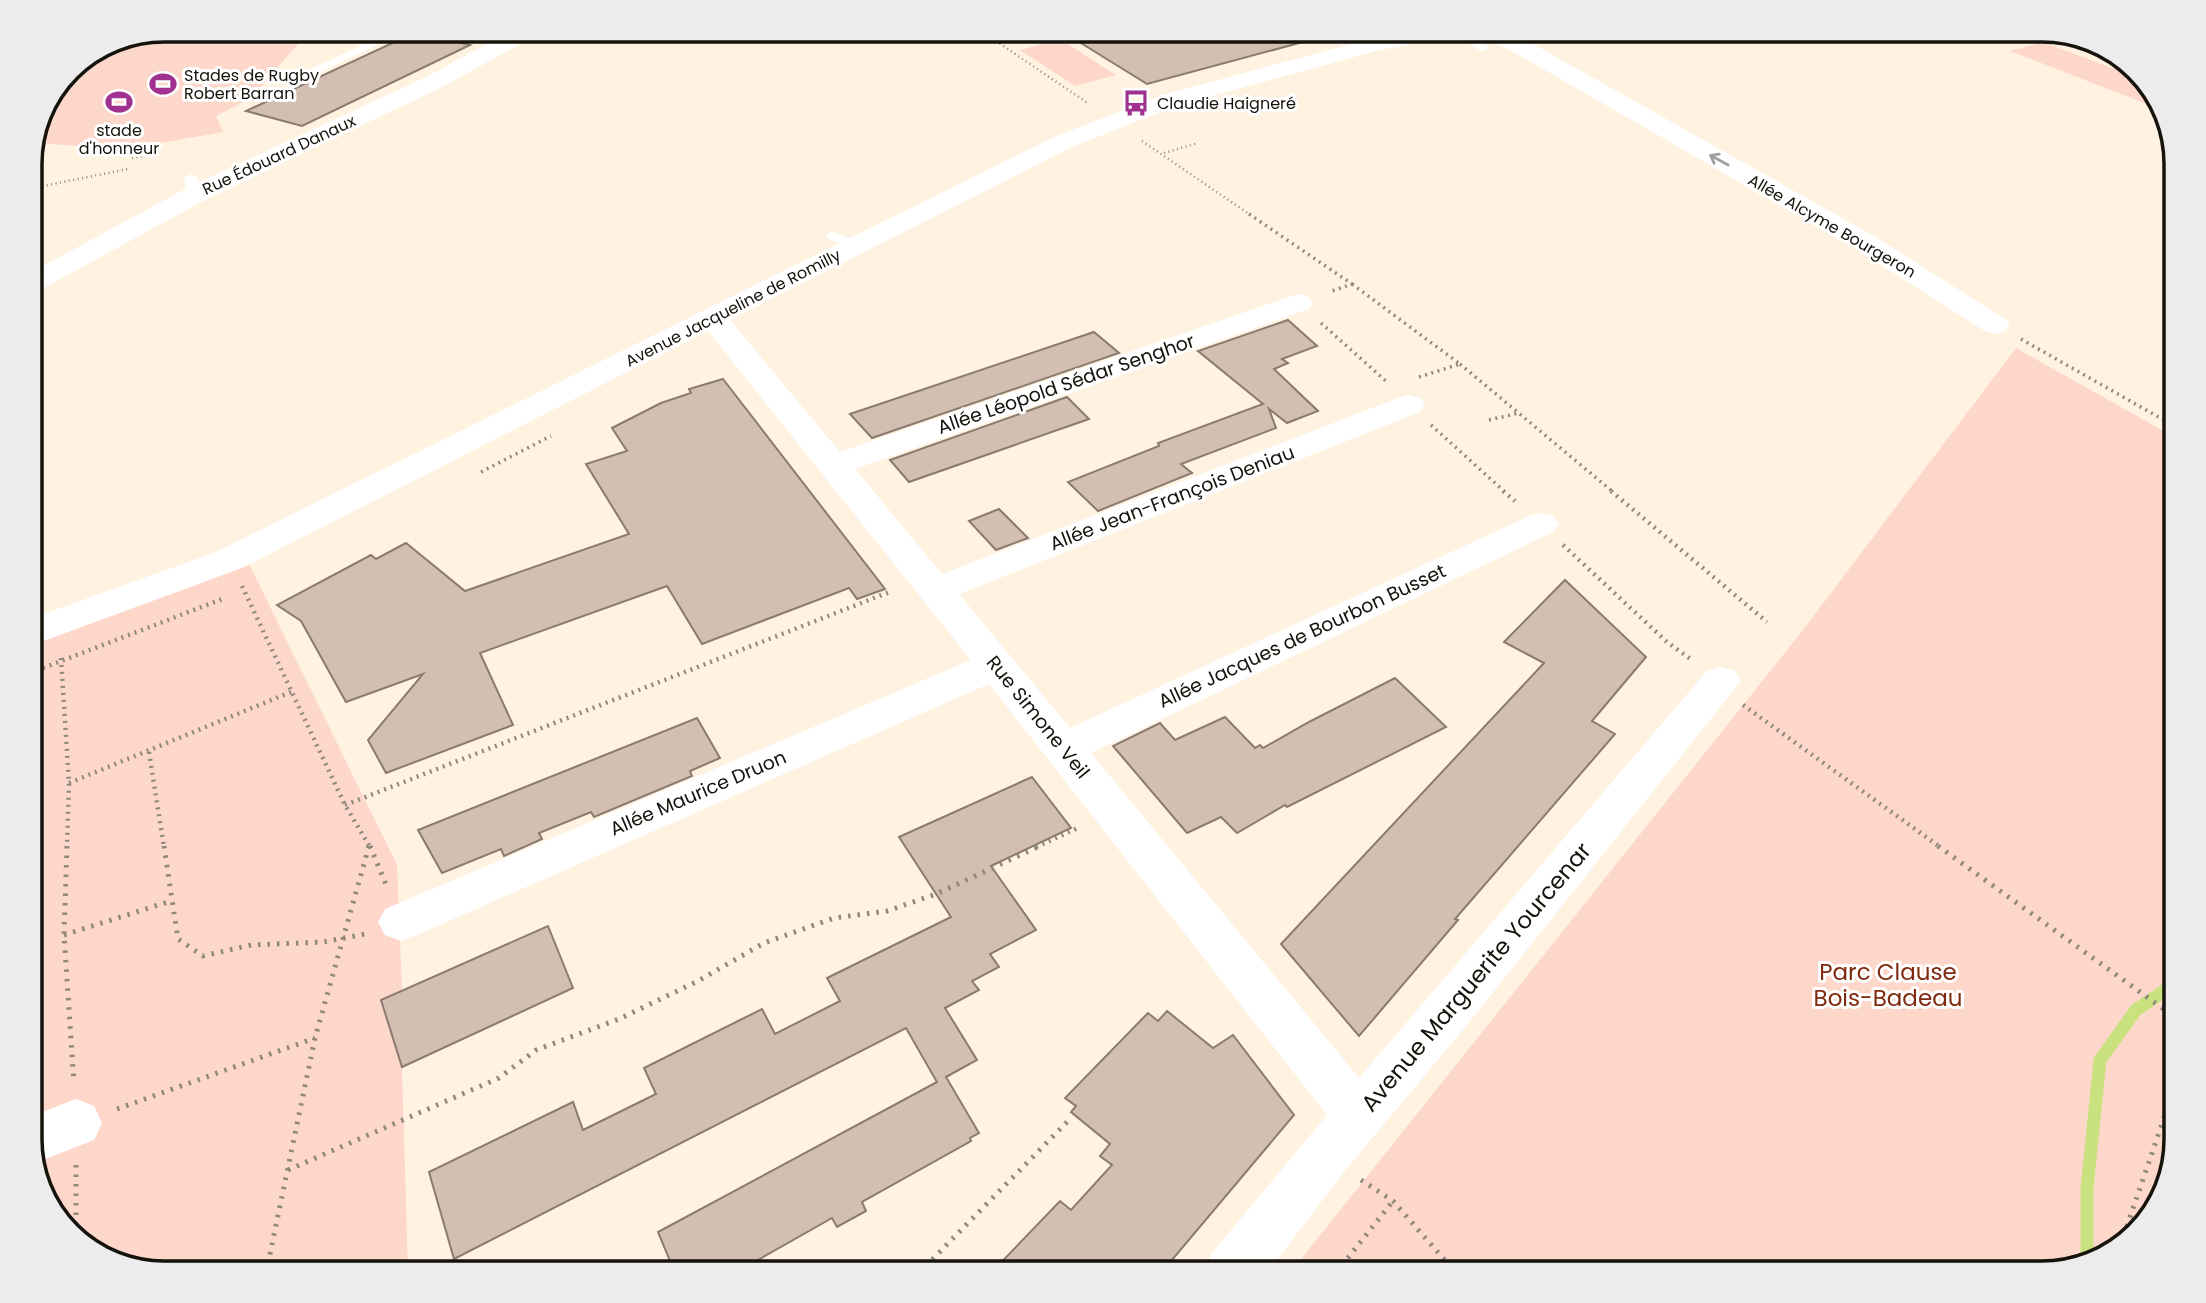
<svg xmlns="http://www.w3.org/2000/svg" width="2206" height="1303" viewBox="0 0 2206 1303" font-family="Poppins,sans-serif">
	<style>
		.green { fill: #fed7cb }
		.lines { fill: none; stroke-linecap: round; stroke-linejoin: round }
		.stream { stroke: #cae180; stroke-width: 13 }
		.building { fill: #d2bfb2; stroke: #8b7a6d; stroke-width: 2 }
		.path-far3 { stroke: #91887c; stroke-width: 2.5; stroke-dasharray: 1 3.5; stroke-linecap: butt }
		.path-far2 { stroke: #91887c; stroke-width: 3.5; stroke-dasharray: 2 4.5; stroke-linecap: butt }
		.path-far1 { stroke: #91887c; stroke-width: 4.5; stroke-dasharray: 2 5; stroke-linecap: butt }
		.path { stroke: #91887c; stroke-width: 5; stroke-dasharray: 2.5 7; stroke-linecap: butt }
		.lane { fill: #fff; fill-rule: evenodd }
		.street { fill: #fff; fill-rule: evenodd }
		.oneway { stroke: #a2a09e }
		.labels { text-anchor: middle; dominant-baseline: central; stroke-width: 6; stroke-linejoin: round; paint-order: stroke }
		.far-poi-label { font-size: 16px; fill: #16120c; stroke: #fff; text-anchor: start }
		.far-street-label { font-size: 16px; fill: #16120c; stroke: #fff }
		.street-label { font-size: 19px; fill: #16120c; stroke: #fff }
		.near-park-label { font-size: 23px; fill: #7f2a0e; stroke: #fff }
		.near-street-label { font-size: 23px; fill: #16120c; stroke: #fff }
		.rim { fill: none; stroke: #16120c; stroke-width: 3.5 }
	</style>
	<rect width="100%" height="100%" fill="#fff2e0"/>
	<g class="green">
		<path d="M 164,30 L 310,30 L 251,98 L 216,116 L 223,132 L 127,149 L 36,143 L 69,69 L 113,40 Z"/>
		<path d="M 1060,39 L 1116,75 L 1075,86 L 1020,50 Z"/>
		<path d="M 2043,42 L 2141,79 L 2158,96 L 2162,110 L 2010,51 Z"/>
		<path d="M 2016,348 L 2176,438 L 2176,1139 L 2158,1207 L 2109,1255 L 2043,1273 L 1290,1273 L 1803,630 Z"/>
		<path d="M 248,562 L 397,865 L 402,991 L 381,1000 L 402,1067 L 408,1273 L 164,1273 L 96,1255 L 48,1207 L 30,1147 L 30,643 Z"/>
	</g>
	<g class="lines">
		<path class="stream" d="M 2087,1261 L 2087,1188 L 2100,1060 L 2136,1010 L 2176,983"/>
	</g>
	<g class="building">
		<path d="M 1060,30 L 1313,30 L 1314,39 L 1147,84 Z"/>
		<path d="M 416,32 L 470,45 L 302,126 L 246,111 Z"/>
		<path d="M 1288,320 L 1317,346 L 1282,359 L 1288,363 L 1274,369 L 1318,411 L 1287,423 L 1269,409 L 1276,428 L 1181,464 L 1192,473 L 1098,511 L 1068,482 L 1159,446 L 1158,443 L 1263,404 L 1198,351 Z"/>
		<path d="M 1094,332 L 1119,353 L 872,438 L 850,414 Z"/>
		<path d="M 723,379 L 885,589 L 857,599 L 849,588 L 702,644 L 667,586 L 480,653 L 513,725 L 386,773 L 368,740 L 423,674 L 346,702 L 301,621 L 277,605 L 371,555 L 376,559 L 406,543 L 465,591 L 629,534 L 586,464 L 627,451 L 612,428 L 661,403 L 691,393 L 689,389 Z"/>
		<path d="M 1067,397 L 1089,419 L 909,482 L 890,460 Z"/>
		<path d="M 999,509 L 1028,538 L 996,550 L 969,521 Z"/>
		<path d="M 1565,580 L 1646,657 L 1592,721 L 1615,734 L 1455,919 L 1458,920 L 1359,1036 L 1281,944 L 1544,663 L 1504,642 Z"/>
		<path d="M 1395,678 L 1446,727 L 1287,807 L 1285,805 L 1237,833 L 1221,817 L 1187,833 L 1113,746 L 1160,723 L 1175,740 L 1225,717 L 1255,748 L 1260,745 L 1263,748 L 1309,722 Z"/>
		<path d="M 697,718 L 720,758 L 690,771 L 692,776 L 594,817 L 591,812 L 539,833 L 542,839 L 504,856 L 501,849 L 442,873 L 418,830 Z"/>
		<path d="M 1032,777 L 1071,828 L 991,866 L 1036,930 L 990,954 L 999,967 L 972,981 L 979,990 L 945,1008 L 977,1060 L 946,1077 L 979,1133 L 970,1138 L 971,1141 L 862,1202 L 866,1211 L 837,1227 L 832,1218 L 735,1273 L 675,1273 L 658,1232 L 937,1082 L 906,1028 L 454,1259 L 429,1172 L 573,1102 L 583,1130 L 656,1094 L 644,1068 L 762,1009 L 775,1034 L 840,1001 L 827,978 L 951,917 L 899,837 Z"/>
		<path d="M 548,926 L 573,988 L 402,1067 L 381,1000 Z"/>
		<path d="M 1167,1011 L 1213,1048 L 1233,1035 L 1294,1115 L 1161,1273 L 991,1273 L 1060,1201 L 1071,1210 L 1112,1165 L 1100,1156 L 1110,1144 L 1071,1112 L 1076,1106 L 1065,1098 L 1148,1013 L 1158,1021 Z"/>
	</g>
	<g class="lines">
		<g class="path-far3">
			<path d="M 996,41 L 1089,104"/>
			<path d="M 1142,141 L 1252,216"/>
			<path d="M 1164,153 L 1198,143"/>
			<path d="M 132,158 L 158,153"/>
			<path d="M 30,192 L 48,185 L 128,169"/>
		</g>
		<g class="path-far2">
			<path d="M 1249,214 L 1352,284 L 1329,292"/>
			<path d="M 1352,284 L 1460,364 L 1419,377"/>
			<path d="M 1321,323 L 1387,382"/>
			<path d="M 2021,339 L 2176,427"/>
			<path d="M 1460,364 L 1613,492"/>
			<path d="M 1489,420 L 1519,413"/>
			<path d="M 1431,425 L 1505,492"/>
			<path d="M 481,472 L 551,436"/>
		</g>
		<g class="path-far1">
			<path d="M 1503,491 L 1515,501"/>
			<path d="M 1611,491 L 1767,622"/>
			<path d="M 1563,545 L 1667,642 L 1692,660"/>
			<path d="M 242,586 L 345,805 L 370,847"/>
			<path d="M 61,658 L 69,783 L 67,847"/>
			<path d="M 30,673 L 225,598"/>
			<path d="M 1743,705 L 1940,847"/>
			<path d="M 149,752 L 164,847"/>
			<path d="M 69,783 L 291,692"/>
			<path d="M 345,805 L 892,591"/>
			<path d="M 1036,847 L 1080,827"/>
		</g>
		<g class="path">
			<path d="M 67,846 L 64,935 L 74,1083"/>
			<path d="M 164,846 L 178,939 L 203,956 L 251,945 L 323,942 L 365,934"/>
			<path d="M 370,846 L 387,887"/>
			<path d="M 1938,846 L 2176,1018"/>
			<path d="M 64,935 L 171,901"/>
			<path d="M 117,1109 L 315,1038"/>
			<path d="M 76,1165 L 76,1235"/>
			<path d="M 288,1170 L 499,1078 L 536,1050 L 619,1019 L 698,981 L 764,943 L 834,918 L 887,911 L 936,894 L 1040,846"/>
			<path d="M 1361,1180 L 1393,1201 L 1456,1273"/>
			<path d="M 2128,1236 L 2127,1226 L 2176,1083"/>
			<path d="M 266,1273 L 315,1038 L 369,846"/>
			<path d="M 919,1273 L 1068,1121"/>
			<path d="M 1336,1273 L 1393,1201"/>
		</g>
		<g class="lane">
			<path d="M 393,30 L 408,30 L 294,85 L 290,86 L 284,82 Z"/>
			<path d="M 462,30 L 484,30 L 518,39 L 512,43 Z"/>
			<path d="M 1468,37 L 1476,37 L 1490,48 L 1480,51 L 1468,43 Z"/>
			<path d="M 191,174 L 198,178 L 201,195 L 194,199 L 187,195 L 184,178 Z"/>
			<path d="M 833,232 L 863,242 L 865,245 L 858,249 L 828,239 L 826,236 L 828,233 Z"/>
		</g>
		<g class="street">
			<path d="M 513,30 L 540,30 L 537,35 L 442,87 L 203,201 L 40,290 L 30,293 L 30,273 L 185,189 L 426,77 Z"/>
			<path d="M 1420,30 L 1464,30 L 1461,35 L 1380,50 L 1178,105 L 1072,147 L 730,320 L 840,452 L 1289,297 L 1299,294 L 1309,297 L 1313,303 L 1309,309 L 855,469 L 942,574 L 1398,398 L 1409,395 L 1420,398 L 1425,405 L 1420,412 L 959,594 L 1070,728 L 1529,516 L 1541,513 L 1553,516 L 1559,524 L 1553,532 L 1091,753 L 1359,1078 L 1707,671 L 1721,667 L 1735,671 L 1741,681 L 1467,1025 L 1343,1173 L 1267,1273 L 1204,1273 L 1212,1253 L 1327,1115 L 989,684 L 417,935 L 401,941 L 385,935 L 378,922 L 385,909 L 971,660 L 708,331 L 242,568 L 30,646 L 30,619 L 216,552 L 1054,137 L 1162,95 L 1370,39 Z"/>
			<path d="M 1474,30 L 1502,30 L 1526,40 L 1874,236 L 2005,319 L 2010,325 L 2005,331 L 1995,334 L 1985,331 L 1854,248 L 1510,50 L 1477,35 Z"/>
			<path d="M 76,1099 L 94,1106 L 102,1123 L 94,1140 L 35,1163 L 30,1147 L 30,1117 Z"/>
		</g>
	</g>
	<defs><path id="oneway-shaft" d="M-6 0H5M1.5-3L5.5 0L1.5 3" fill="none" stroke-width="1.6" stroke-linecap="round" stroke-linejoin="round" transform="scale(1.75)"/></defs>
	<use class="oneway" href="#oneway-shaft" transform="translate(1719 160) rotate(-151)"/>
	<defs>
		<g id="stadium-bare" transform="scale(2.1)"><path d="M0-5a6.5 5 0 1 0 0 10a6.5 5 0 1 0 0-10ZM-3.5-1.8h7v3.6h-7Z" fill="#a0318f" stroke="#fff" stroke-width="2.5" paint-order="stroke"/></g>
		<g id="bus-bare" transform="scale(2.1)"><path d="M-5-6H5V4H4V6H2V4H-2V6H-4V4H-5ZM-3.5-4V0h7V-4ZM-3.5 1.2v1.5H-2V1.2ZM2 1.2v1.5H3.5V1.2Z" fill="#a0318f" stroke="#fff" stroke-width="2.5" paint-order="stroke"/></g>
	</defs>
	<g fill-rule="evenodd">
		<use href="#stadium-bare" x="163" y="84"/>
		<use href="#stadium-bare" x="119" y="102"/>
		<use href="#bus-bare" x="1136" y="103"/>
	</g>
	<g class="labels">
		<g class="far-poi-label">
			<text x="184" y="75">Stades de Rugby<tspan x="184" dy="18">Robert Barran</tspan></text>
			<text x="1157" y="103">Claudie Haigneré</text>
			<text x="119" y="130" text-anchor="middle">stade<tspan x="119" dy="18">d'honneur</tspan></text>
		</g>
		<g class="far-street-label">
			<text transform="translate(279 155) rotate(-25)">Rue Édouard Danaux</text>
			<text transform="translate(1832 226) rotate(30)">Allée Alcyme Bourgeron</text>
			<text transform="translate(733 308) rotate(-27)">Avenue Jacqueline de Romilly</text>
		</g>
		<g class="street-label">
			<text transform="translate(1066 384) rotate(-19)">Allée Léopold Sédar Senghor</text>
			<text transform="translate(1172 498) rotate(-21)">Allée Jean-François Deniau</text>
			<text transform="translate(1302 636) rotate(-25)">Allée Jacques de Bourbon Busset</text>
			<text transform="translate(1038 717) rotate(51)">Rue Simone Veil</text>
			<text transform="translate(698 793) rotate(-23)">Allée Maurice Druon</text>
		</g>
		<g class="near-park-label">
			<text x="1888" y="972">Parc Clause<tspan x="1888" dy="26">Bois-Badeau</tspan></text>
		</g>
		<g class="near-street-label">
			<text transform="translate(1476 977) rotate(-50)">Avenue Marguerite Yourcenar</text>
		</g>
	</g>
	<path d="M0 0H2206V1303H0ZM164 42H2042A122 122 0 0 1 2164 164V1139A122 122 0 0 1 2042 1261H164A122 122 0 0 1 42 1139V164A122 122 0 0 1 164 42Z" fill="#ececec" fill-rule="evenodd"/>
	<path class="rim" d="M164 42H2042A122 122 0 0 1 2164 164V1139A122 122 0 0 1 2042 1261H164A122 122 0 0 1 42 1139V164A122 122 0 0 1 164 42Z"/>
</svg>
